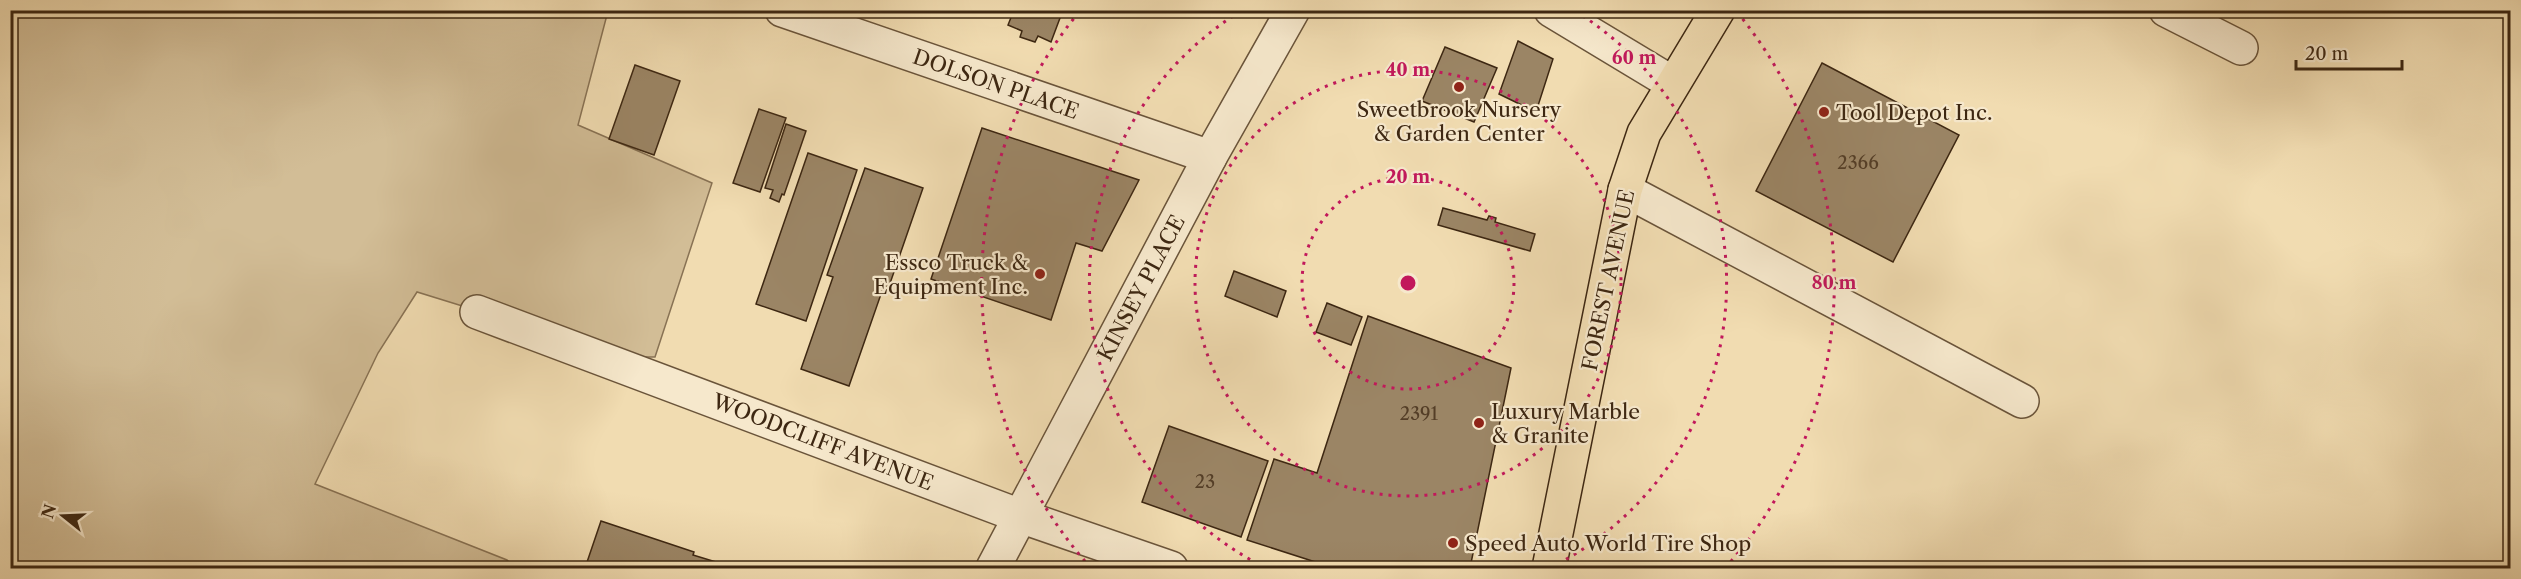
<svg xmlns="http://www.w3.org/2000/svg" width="2521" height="579" viewBox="0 0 2521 579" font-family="'Libre Caslon Text',serif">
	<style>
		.green { fill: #d2bd96; stroke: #887254; stroke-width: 1.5 }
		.building { fill: #9b8565; stroke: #3d2712; stroke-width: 1.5 }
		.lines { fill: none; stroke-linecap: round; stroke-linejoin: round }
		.minor-casing { stroke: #6a543a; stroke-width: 36 }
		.major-casing { stroke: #3d2712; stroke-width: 36 }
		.minor { stroke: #f6e8cc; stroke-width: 33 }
		.major { stroke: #f1dcb1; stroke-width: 33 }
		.ring { fill: none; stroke: #c2185b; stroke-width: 3; stroke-dasharray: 3 6 }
		.poi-dot { fill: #8f2418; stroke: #f6e8cc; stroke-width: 2 }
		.labels { text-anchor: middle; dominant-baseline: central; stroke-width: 4.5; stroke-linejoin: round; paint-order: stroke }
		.number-label { font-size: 18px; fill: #543e27 }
		.street-label { font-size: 21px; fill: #3d2712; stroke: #f6e8cc }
		.poi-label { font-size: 21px; fill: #3d2712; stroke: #f6e8cc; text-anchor: start }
		.centre { fill: #c2185b; stroke: #f6e8cc; stroke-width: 3 }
		.ring-label { font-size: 18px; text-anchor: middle; font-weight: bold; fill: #c2185b; stroke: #f6e8cc; stroke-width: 4.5; stroke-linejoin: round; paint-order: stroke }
	</style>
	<rect width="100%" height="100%" fill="#f1dcb1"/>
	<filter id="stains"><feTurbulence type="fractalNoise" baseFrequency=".00333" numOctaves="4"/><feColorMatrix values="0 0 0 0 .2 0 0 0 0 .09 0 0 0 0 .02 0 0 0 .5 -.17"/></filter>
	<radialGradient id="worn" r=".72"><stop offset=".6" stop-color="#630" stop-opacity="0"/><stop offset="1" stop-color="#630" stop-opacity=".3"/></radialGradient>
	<path class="green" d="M 10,11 L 608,11 L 578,125 L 712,183 L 655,357 L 627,357 L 417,292 L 378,353 L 315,484 L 507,560 L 515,568 L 11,568 Z"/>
	<g class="building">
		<path d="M 1014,10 L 1063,10 L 1051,42 L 1038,36 L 1035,42 L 1020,37 L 1022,31 L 1008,25 Z"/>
		<path d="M 1518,41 L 1553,59 L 1536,112 L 1499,94 Z"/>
		<path d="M 1445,47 L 1497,68 L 1474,122 L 1422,101 Z"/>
		<path d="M 1822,63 L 1959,135 L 1893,262 L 1756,191 Z"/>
		<path d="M 635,65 L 680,81 L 654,155 L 609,139 Z"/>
		<path d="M 759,109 L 786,118 L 760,192 L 733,183 Z"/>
		<path d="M 786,124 L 806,131 L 784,195 L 782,194 L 779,202 L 770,198 L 773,190 L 765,188 Z"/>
		<path d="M 982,128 L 1139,180 L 1102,251 L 1076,243 L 1051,320 L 931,279 Z"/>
		<path d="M 808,153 L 857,170 L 806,321 L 756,304 Z"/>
		<path d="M 865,168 L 923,188 L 886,295 L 881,294 L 849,386 L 801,369 L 833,277 L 827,275 Z"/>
		<path d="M 1443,208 L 1487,220 L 1489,216 L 1496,218 L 1495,222 L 1535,234 L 1530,251 L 1438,225 Z"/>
		<path d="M 1234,271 L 1286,291 L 1277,317 L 1225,296 Z"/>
		<path d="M 1327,303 L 1362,317 L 1351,345 L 1316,332 Z"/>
		<path d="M 1368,316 L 1511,368 L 1470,568 L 1334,568 L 1247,540 L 1274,459 L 1317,473 Z"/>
		<path d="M 1169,426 L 1268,461 L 1241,537 L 1142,502 Z"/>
		<path d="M 601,521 L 694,552 L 693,555 L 716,562 L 714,568 L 585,568 Z"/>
		<path d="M 840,562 L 855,568 L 837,568 Z"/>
	</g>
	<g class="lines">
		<g class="minor-casing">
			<g id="minor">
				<path d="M 782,10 L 1210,157"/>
				<path d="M 1551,10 L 1672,83"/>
				<path d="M 2166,10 L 2241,48"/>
				<path d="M 1625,190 L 2022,401"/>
				<path d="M 477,312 L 1020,516 L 1171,568"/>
				<path d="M 993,568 L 1210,157 L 1293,10"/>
			</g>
		</g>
		<g class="major-casing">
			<path id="major" d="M 1549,568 L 1625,190 L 1644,133 L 1718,10"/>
		</g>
		<use href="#minor" class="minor"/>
		<use href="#major" class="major"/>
	</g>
	<g class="ring">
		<circle cx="1408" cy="283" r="106"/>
		<circle cx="1408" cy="283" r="213"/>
		<path d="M1266 568A319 319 0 0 1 1241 11M1575 11A319 319 0 0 1 1550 568"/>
		<path d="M1091 568A426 426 0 0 1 1079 12M1737 12A426 426 0 0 1 1725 568"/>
	</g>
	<g class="poi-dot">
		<circle cx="1459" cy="87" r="6"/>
		<circle cx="1824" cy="112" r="6"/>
		<circle cx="1040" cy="274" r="6"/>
		<circle cx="1479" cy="423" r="6"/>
		<circle cx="1453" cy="543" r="6"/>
	</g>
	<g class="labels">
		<g class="number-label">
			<text x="1858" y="163">2366</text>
			<text x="1419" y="414">2391</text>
			<text x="1205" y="482">23</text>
		</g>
		<g class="street-label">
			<text transform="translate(996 84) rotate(19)">DOLSON PLACE</text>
			<text transform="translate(1608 280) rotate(-78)">FOREST AVENUE</text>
			<text transform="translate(1141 288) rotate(-62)">KINSEY PLACE</text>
			<text transform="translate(823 442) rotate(21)">WOODCLIFF AVENUE</text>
		</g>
		<g class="poi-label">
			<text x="1459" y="109" text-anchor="middle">Sweetbrook Nursery<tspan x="1459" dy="24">&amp; Garden Center</tspan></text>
			<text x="1836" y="112">Tool Depot Inc.</text>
			<text x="1028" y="262" text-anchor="end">Essco Truck &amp;<tspan x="1028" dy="24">Equipment Inc.</tspan></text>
			<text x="1491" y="411">Luxury Marble<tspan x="1491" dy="24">&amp; Granite</tspan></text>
			<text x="1465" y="543">Speed Auto World Tire Shop</text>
		</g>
	</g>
	<circle cx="1408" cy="283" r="9" class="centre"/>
	<g class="ring-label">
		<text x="1634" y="64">60 m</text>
		<text x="1408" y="76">40 m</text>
		<text x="1408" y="183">20 m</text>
		<text x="1834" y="289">80 m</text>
	</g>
	<rect width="2521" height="579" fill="none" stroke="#f1dcb1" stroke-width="36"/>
	<rect x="12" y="12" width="2497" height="555" fill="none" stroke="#3d2712" stroke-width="3"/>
	<rect x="18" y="18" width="2485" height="543" fill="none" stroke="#3d2712" stroke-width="1.5"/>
	<g transform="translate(63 516) rotate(288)" stroke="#f6e8cc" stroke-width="4.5" paint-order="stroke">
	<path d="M0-4.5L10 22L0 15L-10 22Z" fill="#3d2712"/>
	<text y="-9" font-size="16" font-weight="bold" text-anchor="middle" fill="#3d2712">N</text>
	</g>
	<path d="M2296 60v9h106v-9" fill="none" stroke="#3d2712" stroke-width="3"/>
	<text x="2305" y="60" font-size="18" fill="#3d2712" stroke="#f6e8cc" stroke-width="4.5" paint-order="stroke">20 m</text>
	<rect width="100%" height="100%" filter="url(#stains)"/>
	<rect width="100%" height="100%" fill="url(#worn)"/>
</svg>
